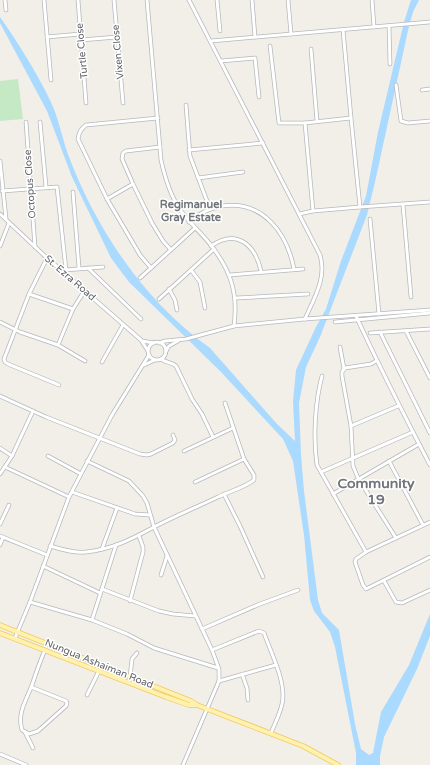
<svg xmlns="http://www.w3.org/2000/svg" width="430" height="765" viewBox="0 0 430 765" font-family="'Varela Round',sans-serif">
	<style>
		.green { fill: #c5e8c5 }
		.water { fill: #aadaff }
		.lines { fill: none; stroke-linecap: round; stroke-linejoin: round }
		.minor-casing { stroke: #b5b8bc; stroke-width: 4.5 }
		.major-casing { stroke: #f2c960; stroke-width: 5.5 }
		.minor { stroke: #fff; stroke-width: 3 }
		.major { stroke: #fff2af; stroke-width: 4 }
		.labels { text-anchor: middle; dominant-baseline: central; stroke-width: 3; stroke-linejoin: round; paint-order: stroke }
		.street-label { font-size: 10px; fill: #5f6368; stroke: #fff }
		.neighbourhood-label { font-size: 11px; font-weight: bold; fill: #70757a; stroke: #fff }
		.district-label { font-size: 14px; font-weight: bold; fill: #70757a; stroke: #fff }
	</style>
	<rect width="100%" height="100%" fill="#f1efe8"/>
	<path class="green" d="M 18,79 L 23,119 L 0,121 L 0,81 Z"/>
	<path class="water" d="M 411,0 L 419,0 L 413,12 L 409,26 L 375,182 L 367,215 L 320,337 L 306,367 L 299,403 L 301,455 L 304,491 L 318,600 L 322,613 L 339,630 L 355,724 L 361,749 L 369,755 L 373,753 L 381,712 L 409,665 L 430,614 L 430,636 L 417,669 L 384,737 L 380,756 L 380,765 L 356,765 L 356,753 L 335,647 L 330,632 L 314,611 L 310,600 L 304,535 L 293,461 L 283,439 L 221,372 L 129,282 L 111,258 L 72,177 L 47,111 L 0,23 L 0,17 C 18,43 36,71 50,100 C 59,118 62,139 69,157 C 97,231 146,303 210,348 L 277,424 L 295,441 L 293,401 L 296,370 L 316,327 L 326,309 L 341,261 L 366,196 L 378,132 L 404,22 Z"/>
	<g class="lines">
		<g class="minor-casing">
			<g id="minor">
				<path d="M 5,0 L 6,10"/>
				<path d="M 44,0 L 51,80"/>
				<path d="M 78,0 L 86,103"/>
				<path d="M 114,0 L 123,103"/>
				<path d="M 147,0 L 161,160 C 165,178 170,196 181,211 C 191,225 204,235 213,248 C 232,273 238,295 234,326"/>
				<path d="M 189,0 L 320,255 C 327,278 314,298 305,319"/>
				<path d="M 217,0 L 220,31"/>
				<path d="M 252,0 L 255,37"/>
				<path d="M 288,0 L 291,34"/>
				<path d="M 372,0 L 374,27"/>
				<path d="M 389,26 L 390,64"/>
				<path d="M 343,30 L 351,118 L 360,207"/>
				<path d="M 47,37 L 80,34"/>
				<path d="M 81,40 L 117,37"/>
				<path d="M 211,41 L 430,22"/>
				<path d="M 270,46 L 279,123 L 305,123 L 351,118"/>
				<path d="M 311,49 L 317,121"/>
				<path d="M 221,61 L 255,58 L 259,97"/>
				<path d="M 396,85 L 401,121 L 408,123 L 430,121"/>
				<path d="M 422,90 L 430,89"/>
				<path d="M 186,105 L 190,156 L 210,209"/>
				<path d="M 26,122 L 35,247"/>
				<path d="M 40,122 L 46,187"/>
				<path d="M 305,123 L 313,211"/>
				<path d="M 160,147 L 126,151 L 123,153 L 122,159 L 133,184 L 152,223 L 163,241 L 171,250"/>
				<path d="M 189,150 L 263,143"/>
				<path d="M 0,161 L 6,219"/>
				<path d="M 198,178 L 243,172"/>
				<path d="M 2,191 L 57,187 L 66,270"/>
				<path d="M 73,192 L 79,268"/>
				<path d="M 107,199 L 133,184"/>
				<path d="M 403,205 L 411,297"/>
				<path d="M 0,214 L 47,258 L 141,340 L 148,351"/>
				<path d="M 299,214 L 313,211 L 360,207 L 430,202"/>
				<path d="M 370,219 L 379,314"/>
				<path d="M 189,222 C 200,213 208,209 222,206 C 263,200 287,233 294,269"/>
				<path d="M 0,246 L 9,223"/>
				<path d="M 211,246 C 237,228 255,245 261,271"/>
				<path d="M 47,258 L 29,294 L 4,359 L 5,362 L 8,364 L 59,385"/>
				<path d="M 88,268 L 141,319"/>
				<path d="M 151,268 L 140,255 L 107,199 L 78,139 C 79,132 81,129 86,125 L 158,118"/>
				<path d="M 65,270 L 103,267"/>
				<path d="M 191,270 L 200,282 L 205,308"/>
				<path d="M 230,275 L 303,269"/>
				<path d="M 140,278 L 195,228"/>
				<path d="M 169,289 L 175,300 L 177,310"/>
				<path d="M 29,294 L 73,309"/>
				<path d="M 236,298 L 308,294"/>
				<path d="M 159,299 L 214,249"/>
				<path d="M 356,316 C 379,366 404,415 430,465"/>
				<path d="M 0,322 L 20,332 L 58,345 L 85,361"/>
				<path d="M 335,322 L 430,313"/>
				<path d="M 406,331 L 430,378"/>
				<path d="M 380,332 L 430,433"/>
				<path d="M 370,333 L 430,329"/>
				<path d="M 142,341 L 154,343"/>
				<circle cx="157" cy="351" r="9"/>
				<path d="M 159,343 L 165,341 L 186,339 L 234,326 L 305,319 L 430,310"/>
				<path d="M 58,345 L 73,309 L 85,290"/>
				<path d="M 340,347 L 344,369"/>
				<path d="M 166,351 L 169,346 L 178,341"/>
				<path d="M 161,359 C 166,363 172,362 176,366 L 192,399 L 202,414 L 213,437"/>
				<path d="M 376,361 L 371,364 L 345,368 L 342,372 L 342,376 L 351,426 L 353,466 L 358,478 L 396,538"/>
				<path d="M 102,362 L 123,325"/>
				<path d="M 144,365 L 155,360"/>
				<path d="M 322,376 C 315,402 313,438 317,465 L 366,552 L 430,522"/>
				<path d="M 0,396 L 46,417 L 140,454 L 147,455 L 151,454 L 173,443 L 175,440 L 173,435"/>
				<path d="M 351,426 L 398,406"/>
				<path d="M 0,448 L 12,456"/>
				<path d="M 184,451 L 233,428"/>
				<path d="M 48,456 L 81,474"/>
				<path d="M 87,461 L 129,481 L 143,496 L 147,503 L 154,527 L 212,650 L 219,669 L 219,681 L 183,765"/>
				<path d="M 389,461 L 423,525"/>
				<path d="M 5,467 L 69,497"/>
				<path d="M 321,472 L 413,432"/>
				<path d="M 0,474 L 12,456 L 33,411"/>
				<path d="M 195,482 L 244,459"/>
				<path d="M 72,492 L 135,514 L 150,515"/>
				<path d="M 224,494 L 240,526 L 263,577"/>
				<path d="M 333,494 L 419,444"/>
				<path d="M 0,524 L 9,505"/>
				<path d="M 0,536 L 47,555"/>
				<path d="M 0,545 L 3,537"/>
				<path d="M 50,546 C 61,549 75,554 86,552 C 113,549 132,539 154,527 C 175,516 197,507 218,497 C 230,491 244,488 254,480 L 254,475 L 244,459 L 225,403"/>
				<path d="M 102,549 L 117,508"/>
				<path d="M 366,552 L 356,559 L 355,562 L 363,585 L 366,589 L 430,557"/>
				<path d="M 43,566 L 100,593"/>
				<path d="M 161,575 L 167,556"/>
				<path d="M 384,581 L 396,602 L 402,603 L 430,590"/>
				<path d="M 102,589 L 159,611 L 173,614 L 195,616"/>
				<path d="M 130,601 L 143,552 L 143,547 L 139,536"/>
				<path d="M 30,602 L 92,620 L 127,634 L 154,648 L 218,668"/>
				<path d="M 92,620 L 116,545"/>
				<path d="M 202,629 L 260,604 L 298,590"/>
				<path d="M 15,638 L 30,602 L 69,497 L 81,474 L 112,415 L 149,355"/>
				<path d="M 212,650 L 259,631 L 264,633 C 271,653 287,683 282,704 C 280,714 275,723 271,733"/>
				<path d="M 242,674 L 247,688 L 248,700"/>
				<path d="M 130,677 L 132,659 L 137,653"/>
				<path d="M 219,681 L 276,665"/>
				<path d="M 31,687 L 66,701 L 67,703 L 66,706 L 38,731 L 29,734 L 22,730 C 17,713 26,701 32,685 C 36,673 40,661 45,650"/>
				<path d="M 87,695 L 99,671"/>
				<path d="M 25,732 L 33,748"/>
				<path d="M 0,754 L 26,765"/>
			</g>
		</g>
		<g class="major-casing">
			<g id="major">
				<path d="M 0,625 L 191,701 L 197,705 L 303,746 L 338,765"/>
				<path d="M 0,633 L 166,697 L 189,705 L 197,705"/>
			</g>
		</g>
		<use href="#minor" class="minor"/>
		<use href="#major" class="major"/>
	</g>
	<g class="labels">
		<g class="street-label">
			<text transform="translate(82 51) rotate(-95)">Turtle Close</text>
			<text transform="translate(118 52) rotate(-95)">Vixen Close</text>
			<text transform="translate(30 184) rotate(-94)">Octopus Close</text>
			<text transform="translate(70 278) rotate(41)">St. Ezra Road</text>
			<text transform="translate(99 664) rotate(22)">Nungua Ashaiman Road</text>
		</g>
		<g class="neighbourhood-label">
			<text x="191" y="204">Regimanuel<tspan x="191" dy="13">Gray Estate</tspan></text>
		</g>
		<g class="district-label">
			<text x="376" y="483">Community<tspan x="376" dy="16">19</tspan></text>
		</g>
	</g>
</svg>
